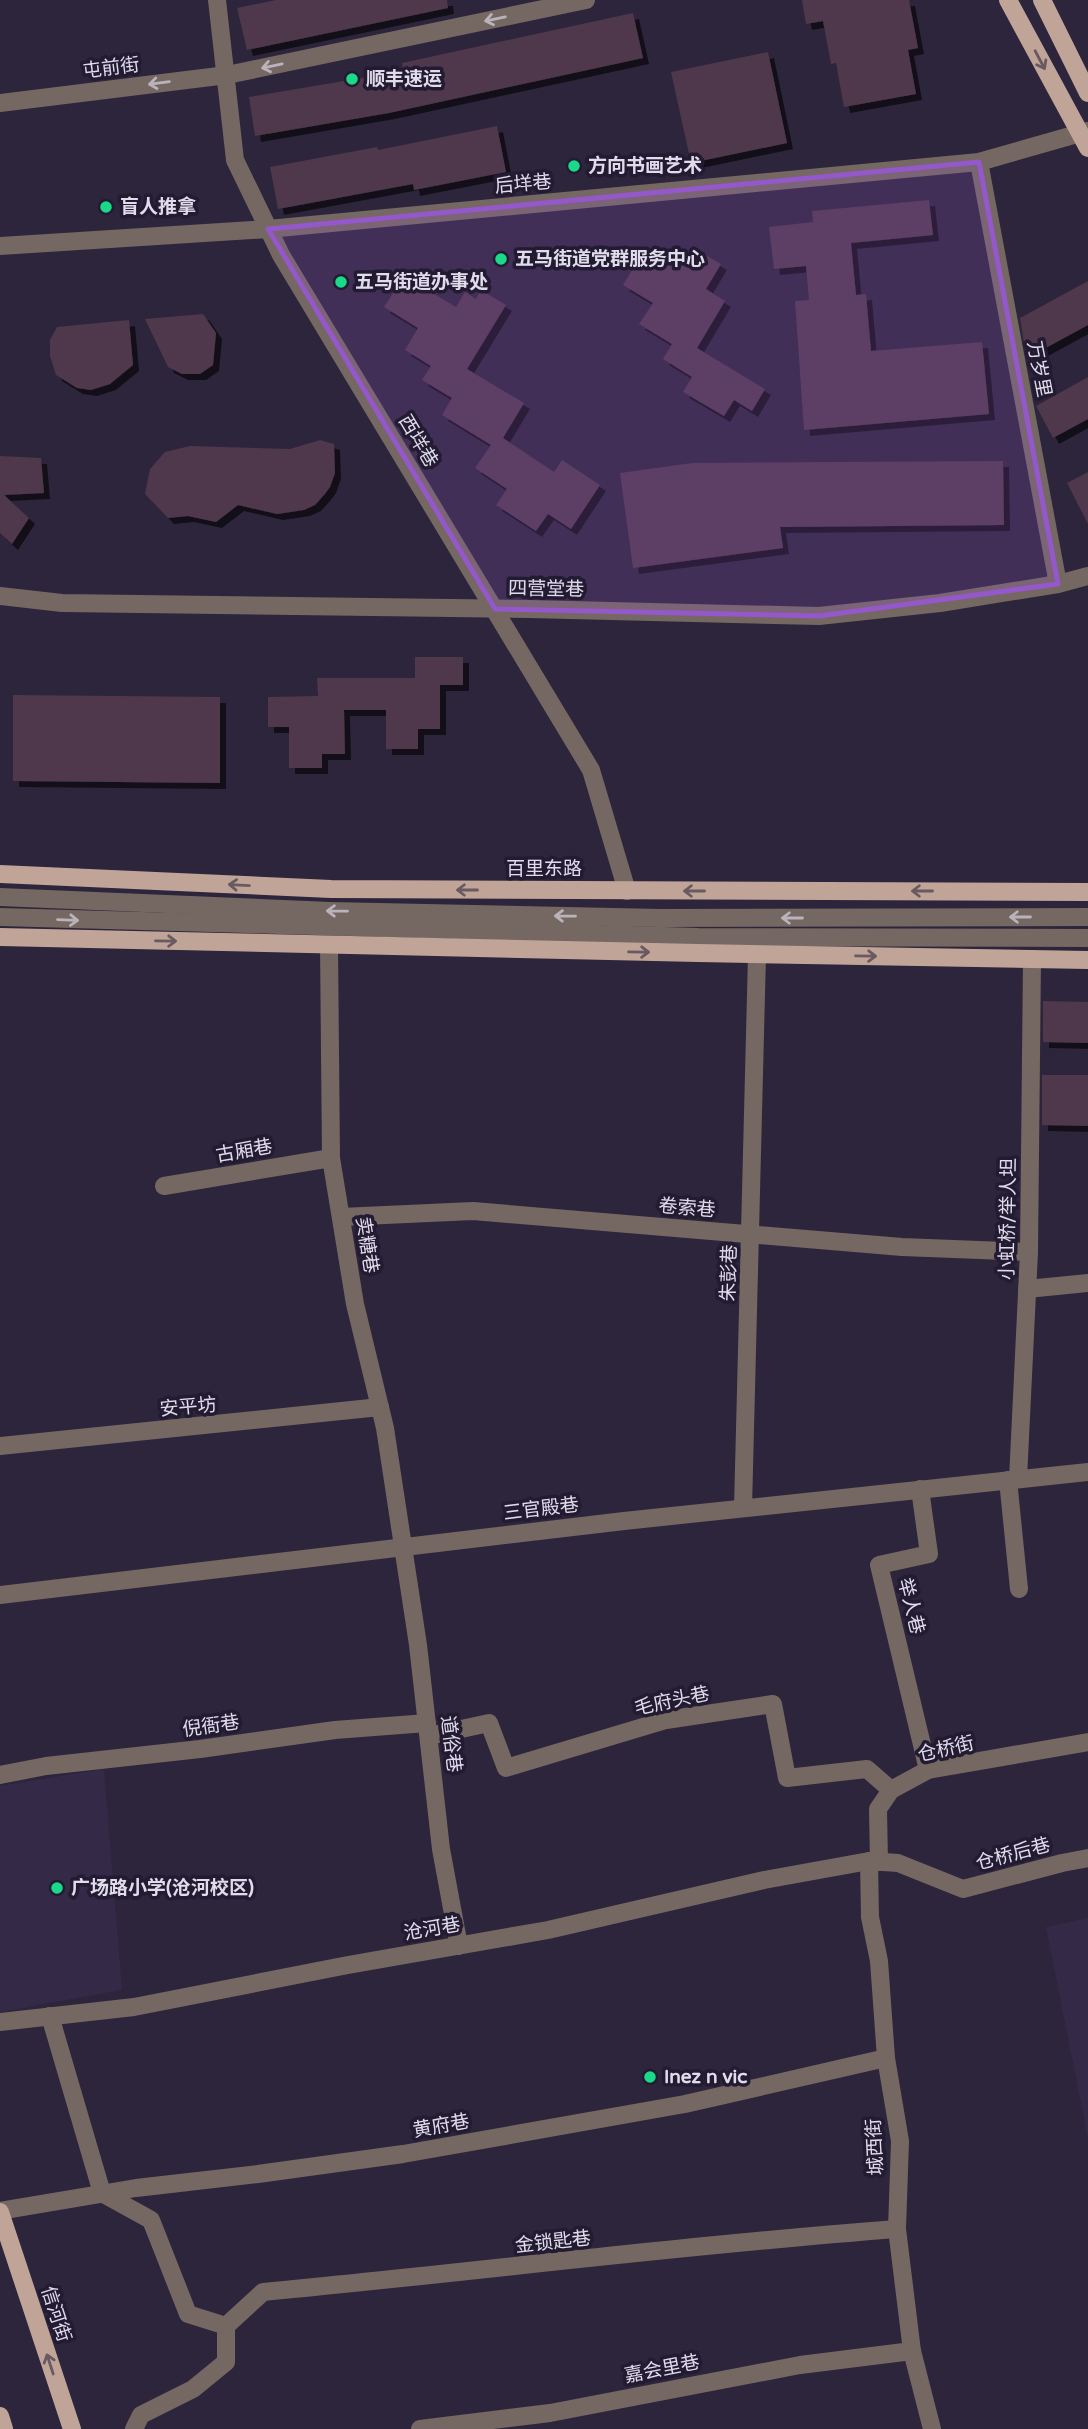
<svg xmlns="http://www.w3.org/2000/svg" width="1088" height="2429" viewBox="0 0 1088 2429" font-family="'Varela Round','Noto Sans SC',sans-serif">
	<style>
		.built { fill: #342a48 }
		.building { fill: #4f374b; filter: url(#shadow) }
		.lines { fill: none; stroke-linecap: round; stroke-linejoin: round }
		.minor { stroke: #756761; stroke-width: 18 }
		.major { stroke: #c0a498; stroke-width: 18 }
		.oneway { stroke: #bbb3bb }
		.oneway2 { stroke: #695960 }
		.marked { fill: #9458ca; fill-opacity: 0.2; stroke: #9458ca; stroke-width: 5; stroke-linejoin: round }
		.poi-dot { fill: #1ad988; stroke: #221b32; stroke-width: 2.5 }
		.labels { text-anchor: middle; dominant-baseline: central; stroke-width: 7; stroke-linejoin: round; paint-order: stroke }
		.street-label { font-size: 19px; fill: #e1dcec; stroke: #221b32 }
		.poi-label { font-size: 19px; font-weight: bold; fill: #e1dcec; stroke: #221b32; text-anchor: start }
	</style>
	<defs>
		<filter id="shadow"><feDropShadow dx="6" dy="6" stdDeviation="0" flood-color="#0009"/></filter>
	</defs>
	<rect width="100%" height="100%" fill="#2c253c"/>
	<g class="built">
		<path d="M 104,1769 L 122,1990 L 0,2012 L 0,1786 Z"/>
		<path d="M 1088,1918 L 1088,2138 L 1046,1927 Z"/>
	</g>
	<g class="building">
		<path d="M 276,0 L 447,0 L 448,8 L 247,50 L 237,8 Z"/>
		<path d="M 802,0 L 909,0 L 918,48 L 908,50 L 916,94 L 844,107 L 836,63 L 831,64 L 823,21 L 806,24 Z"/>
		<path d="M 633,13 L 643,58 L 389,113 L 255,136 L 249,97 L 403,71 L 402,63 Z"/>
		<path d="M 768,52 L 787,143 L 691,163 L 671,72 Z"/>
		<path d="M 497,126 L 506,172 L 414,190 L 413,184 L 278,209 L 270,167 L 377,147 L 378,150 Z"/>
		<path d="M 929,200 L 933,235 L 851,243 L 856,295 L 866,294 L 871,351 L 982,342 L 989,414 L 804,430 L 795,301 L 809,300 L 806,266 L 774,269 L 769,227 L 813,222 L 812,211 Z"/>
		<path d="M 693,248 L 721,264 L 706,289 L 725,301 L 697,348 L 765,389 L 752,411 L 734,400 L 724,416 L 683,392 L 692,377 L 663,359 L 672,344 L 639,324 L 653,303 L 623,285 L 635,265 L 646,271 L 657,255 L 680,269 Z"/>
		<path d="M 1088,281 L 1088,325 L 1031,356 L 1024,343 L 1020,318 Z"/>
		<path d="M 416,283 L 456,307 L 465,292 L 476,299 L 481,290 L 506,305 L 467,369 L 524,403 L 503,438 L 554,472 L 562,460 L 600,485 L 571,529 L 548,514 L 536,531 L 496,505 L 507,489 L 475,468 L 491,445 L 442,415 L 452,398 L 422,380 L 431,366 L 405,350 L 418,328 L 384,307 L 397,287 L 409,294 Z"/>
		<path d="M 203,314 L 216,333 L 213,365 L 200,374 L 182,374 L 168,367 L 145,319 Z"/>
		<path d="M 129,320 L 133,365 L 110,384 L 91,390 L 77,388 L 56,375 L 50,356 L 50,340 L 57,327 Z"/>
		<path d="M 1088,377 L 1088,419 L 1053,438 L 1036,406 Z"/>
		<path d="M 320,440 L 334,444 L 335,473 L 330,487 L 324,495 L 315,505 L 304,510 L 277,514 L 238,505 L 216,522 L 188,516 L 168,518 L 145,494 L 150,469 L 165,452 L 190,446 L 290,449 Z"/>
		<path d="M 0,456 L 41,458 L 44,493 L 4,495 L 29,518 L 12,544 L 0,533 Z"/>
		<path d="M 1003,461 L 1004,525 L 780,527 L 783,548 L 633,568 L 620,473 L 692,463 Z"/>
		<path d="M 1088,472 L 1088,524 L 1067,483 Z"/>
		<path d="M 415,657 L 463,657 L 463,685 L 440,685 L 440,729 L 418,729 L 418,749 L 386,749 L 386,710 L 344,710 L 345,754 L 322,754 L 322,768 L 289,768 L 289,727 L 268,727 L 268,697 L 318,696 L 317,678 L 415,678 Z"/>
		<path d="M 13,695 L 220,697 L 220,783 L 13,781 Z"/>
		<path d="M 1043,1001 L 1088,1002 L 1088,1043 L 1043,1042 Z"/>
		<path d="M 1042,1075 L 1088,1075 L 1088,1126 L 1042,1125 Z"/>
	</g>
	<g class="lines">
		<g class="minor">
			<path d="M 217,0 L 235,160 L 281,255 L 591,770 L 627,891"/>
			<path d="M 0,103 L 227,75 L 586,0"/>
			<path d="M 979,162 L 1058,584"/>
			<path d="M 0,246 L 268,229 L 979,162 L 1088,131"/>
			<path d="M 0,596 L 62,603 L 529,609 L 819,616 L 940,603 L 1058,584 L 1088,576"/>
			<path d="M 0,897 L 330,911 L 660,918 L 1088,917"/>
			<path d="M 0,917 L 698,937 L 1088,938"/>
			<path d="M 329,945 L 331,1158 L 355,1304 L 385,1428 L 418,1645 L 441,1849 L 459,1946"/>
			<path d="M 164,1186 L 331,1158"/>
			<path d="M 341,1217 L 473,1211 L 902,1247 L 1029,1252"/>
			<path d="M 1027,1289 L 1088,1283"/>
			<path d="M 0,1446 L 380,1407"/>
			<path d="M 1018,1479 L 1029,1252 L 1032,959"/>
			<path d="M 1008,1480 L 1019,1589"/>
			<path d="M 920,1489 L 929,1554 L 879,1565 L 928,1770"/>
			<path d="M 743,1508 L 757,955"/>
			<path d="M 0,1595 L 624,1521 L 1088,1472"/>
			<path d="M 429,1736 L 489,1723 L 506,1768 L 666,1720 L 773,1704 L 787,1778 L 867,1769 L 891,1790"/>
			<path d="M 0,1775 L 46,1766 L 200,1749 L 335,1730 L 427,1723"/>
			<path d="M 869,1861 L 870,1917 L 879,1961 L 886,2058 L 900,2141 L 897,2229 L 912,2351 L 932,2429"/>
			<path d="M 879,1862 L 878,1809 L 891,1790 L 928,1770 L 1088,1742"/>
			<path d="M 50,2016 L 102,2193 L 151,2220 L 188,2314 L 226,2326 L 226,2362 L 193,2389 L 141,2415 L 134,2429"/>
			<path d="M 0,2022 L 134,2007 L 348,1965 L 548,1930 L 764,1880 L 869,1861 L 898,1863 L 963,1889 L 1062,1863 L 1088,1858"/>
			<path d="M 0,2211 L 136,2188 L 258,2174 L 403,2154 L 685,2104 L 886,2058"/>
			<path d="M 226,2326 L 263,2292 C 474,2272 685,2245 897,2229"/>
			<path d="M 420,2429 L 550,2413 L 800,2365 L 912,2351"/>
		</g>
		<g class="major">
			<path d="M 1008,0 L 1088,148"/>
			<path d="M 1042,0 L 1088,93"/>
			<path d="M 0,874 L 331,889 L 1088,892"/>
			<path d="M 0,937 L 698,953 L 1088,960"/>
			<path d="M 0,2212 L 72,2429"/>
			<path d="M 0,2416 L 4,2429"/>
		</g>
	</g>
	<defs><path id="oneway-shaft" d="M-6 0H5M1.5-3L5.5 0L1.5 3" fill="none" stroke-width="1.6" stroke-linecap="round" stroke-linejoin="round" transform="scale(1.75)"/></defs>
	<g class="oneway">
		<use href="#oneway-shaft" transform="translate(495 19) rotate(168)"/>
		<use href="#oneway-shaft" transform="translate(272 66) rotate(168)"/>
		<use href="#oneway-shaft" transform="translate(159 83) rotate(173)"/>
		<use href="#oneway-shaft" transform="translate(337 911) rotate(-179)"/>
		<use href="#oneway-shaft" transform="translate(565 916) rotate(-179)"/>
		<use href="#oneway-shaft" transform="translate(1020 917) rotate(180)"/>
		<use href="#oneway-shaft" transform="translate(792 918) rotate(180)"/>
		<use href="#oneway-shaft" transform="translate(68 920) rotate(2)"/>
	</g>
	<g class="oneway2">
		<use href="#oneway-shaft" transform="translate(1040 60) rotate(62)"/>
		<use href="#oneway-shaft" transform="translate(239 885) rotate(-177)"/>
		<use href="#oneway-shaft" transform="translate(467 890) rotate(-180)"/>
		<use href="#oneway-shaft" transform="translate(694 891) rotate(-180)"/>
		<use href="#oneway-shaft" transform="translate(922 891) rotate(-180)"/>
		<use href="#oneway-shaft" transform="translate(166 941) rotate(1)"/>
		<use href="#oneway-shaft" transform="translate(639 952) rotate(1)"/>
		<use href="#oneway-shaft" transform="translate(866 956) rotate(1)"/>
		<use href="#oneway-shaft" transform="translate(50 2364) rotate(-108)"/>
	</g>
	<path class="marked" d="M 979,162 L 1058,584 L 819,616 L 495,609 L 268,229 Z"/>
	<g class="poi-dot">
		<circle cx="352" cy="79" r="7"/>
		<circle cx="574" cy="166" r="7"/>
		<circle cx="106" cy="207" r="7"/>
		<circle cx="501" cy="259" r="7"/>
		<circle cx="341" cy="282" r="7"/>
		<circle cx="57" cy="1888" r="7"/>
		<circle cx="650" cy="2077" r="7"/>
	</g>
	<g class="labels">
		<g class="street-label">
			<text transform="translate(111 68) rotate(-7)">屯前街</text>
			<text transform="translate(523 184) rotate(-5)">后垟巷</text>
			<text transform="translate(1039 369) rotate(79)">万岁里</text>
			<text transform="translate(418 441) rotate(59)">西垟巷</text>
			<text transform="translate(546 589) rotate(1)">四营堂巷</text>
			<text x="544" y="869">百里东路</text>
			<text transform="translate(244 1151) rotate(-10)">古厢巷</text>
			<text transform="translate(687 1208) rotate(5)">卷索巷</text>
			<text transform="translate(1008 1219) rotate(-89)">小虹桥/举人坦</text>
			<text transform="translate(367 1245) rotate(81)">卖糖巷</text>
			<text transform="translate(729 1273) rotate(-88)">朱彭巷</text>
			<text transform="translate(188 1407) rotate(-5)">安平坊</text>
			<text transform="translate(541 1509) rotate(-7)">三官殿巷</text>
			<text transform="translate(911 1606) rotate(76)">举人巷</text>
			<text transform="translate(672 1701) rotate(-12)">毛府头巷</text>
			<text transform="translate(211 1726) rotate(-8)">倪衙巷</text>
			<text transform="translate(451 1744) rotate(83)">道俗巷</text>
			<text transform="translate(946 1749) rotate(-13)">仓桥街</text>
			<text transform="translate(1013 1854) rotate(-15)">仓桥后巷</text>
			<text transform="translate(432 1929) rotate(-10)">沧河巷</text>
			<text transform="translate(441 2126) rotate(-10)">黄府巷</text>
			<text transform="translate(875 2147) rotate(-93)">城西街</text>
			<text transform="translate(553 2242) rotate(-6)">金锁匙巷</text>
			<text transform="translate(56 2314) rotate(72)">信河街</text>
			<text transform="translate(662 2369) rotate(-11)">嘉会里巷</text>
		</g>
		<g class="poi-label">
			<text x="366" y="79">顺丰速运</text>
			<text x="588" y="166">方向书画艺术</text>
			<text x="120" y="207">盲人推拿</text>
			<text x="515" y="259">五马街道党群服务中心</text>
			<text x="355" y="282">五马街道办事处</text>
			<text x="71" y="1888">广场路小学(沧河校区)</text>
			<text x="664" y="2077">Inez n vic</text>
		</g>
	</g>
</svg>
